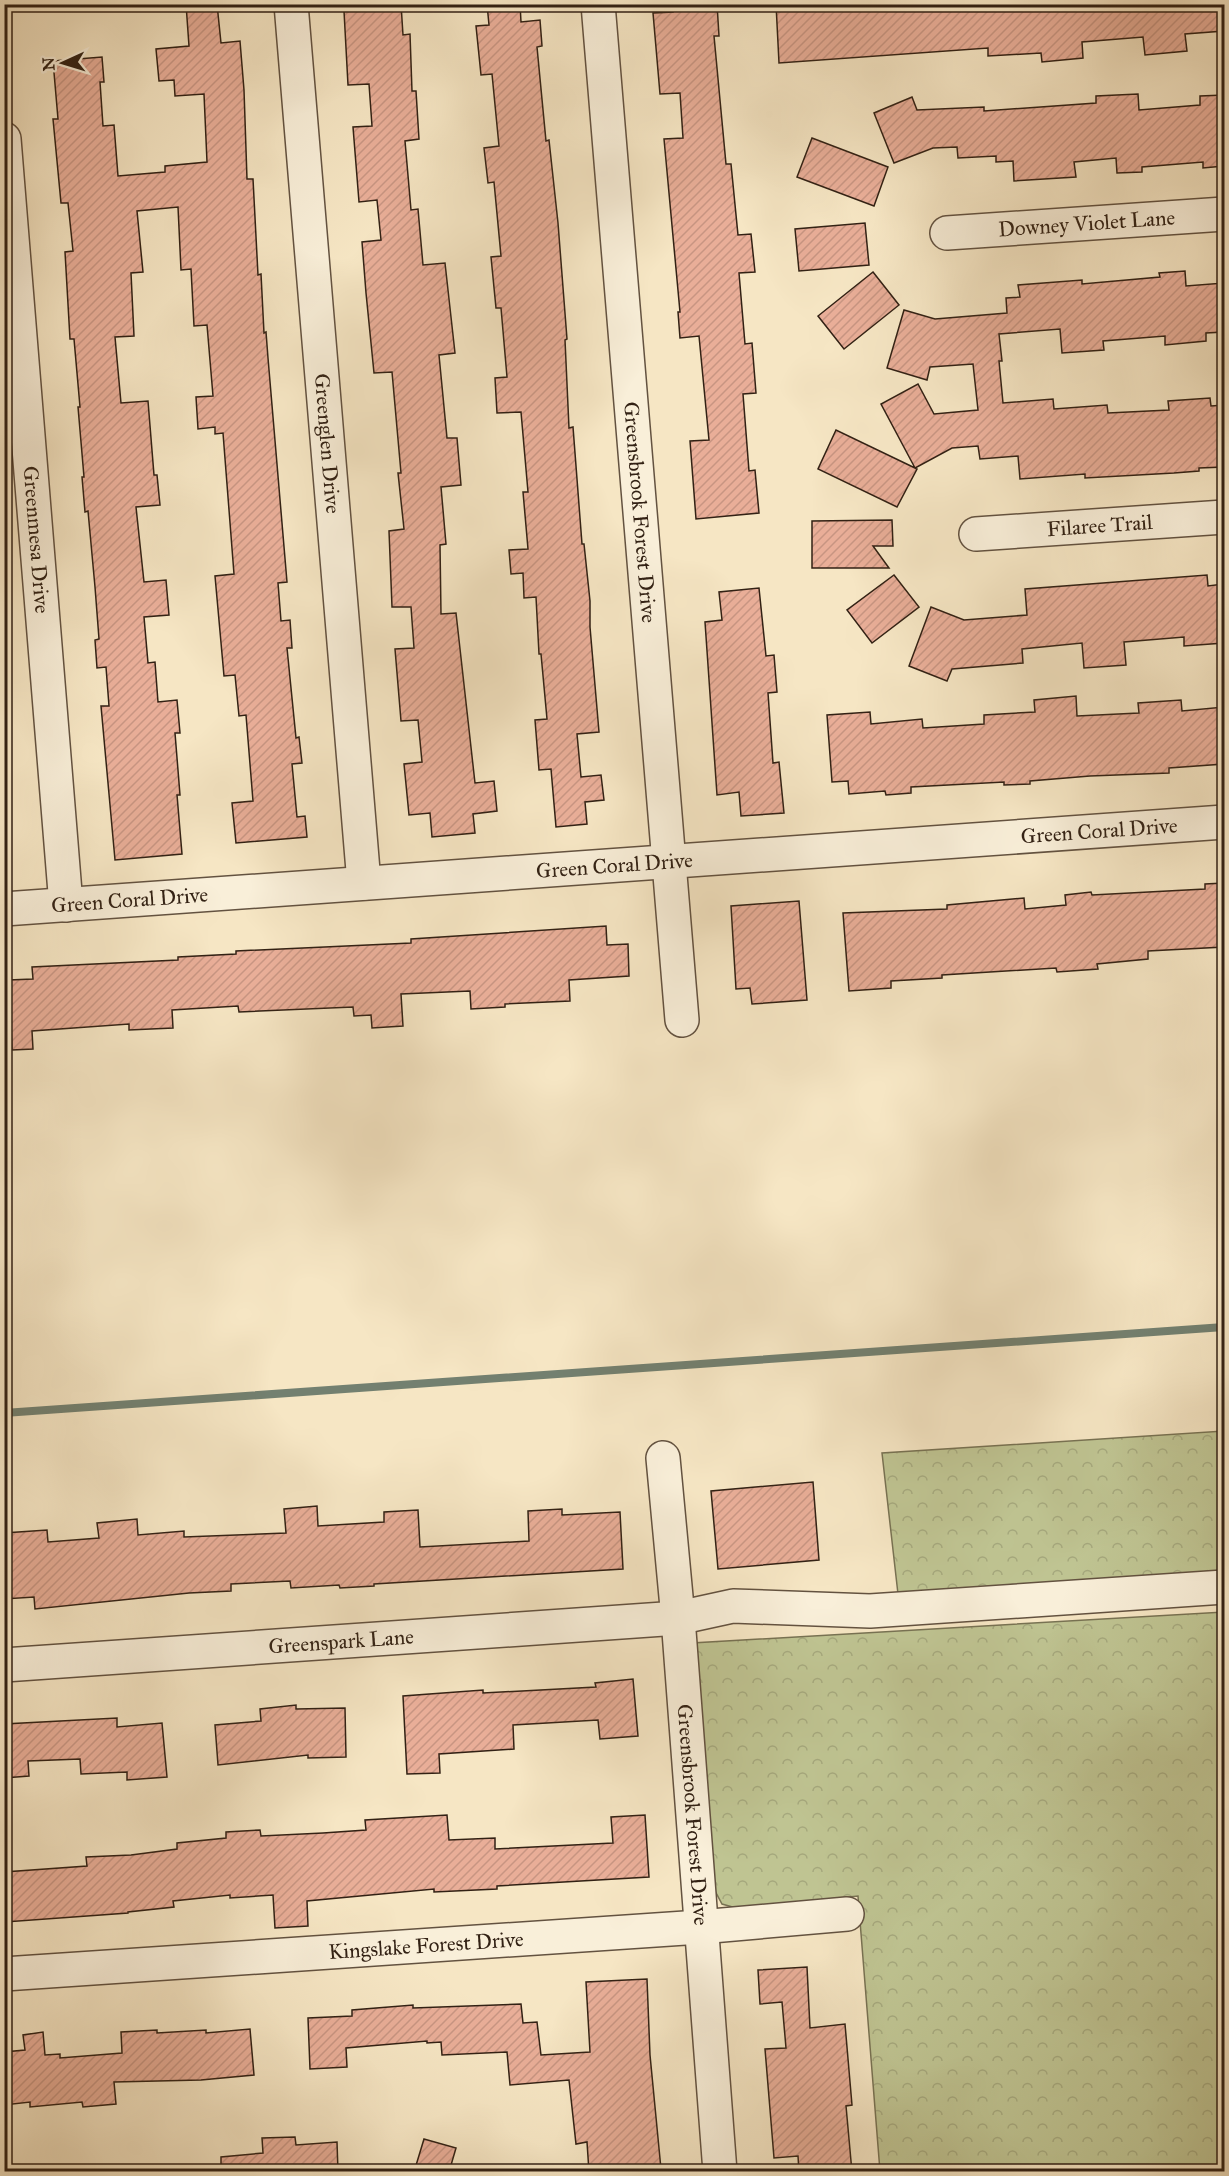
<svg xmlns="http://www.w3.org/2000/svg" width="1229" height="2176" viewBox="0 0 1229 2176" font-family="'IM FELL Great Primer',serif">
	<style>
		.forest { fill: url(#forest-crowns); stroke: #787253; stroke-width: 1.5 }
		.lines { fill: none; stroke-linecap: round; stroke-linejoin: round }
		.stream { stroke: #738070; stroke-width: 8 }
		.building { fill: url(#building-hatch); stroke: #322114; stroke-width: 1.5 }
		.minor-casing { stroke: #635240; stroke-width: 36 }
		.minor { stroke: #f9efd9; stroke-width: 33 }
		.labels { text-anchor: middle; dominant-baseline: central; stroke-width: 4.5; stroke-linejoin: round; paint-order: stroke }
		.street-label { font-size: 21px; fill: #322114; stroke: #f9efd9 }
	</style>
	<defs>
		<pattern id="forest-crowns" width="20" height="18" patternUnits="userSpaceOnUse" patternTransform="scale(1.5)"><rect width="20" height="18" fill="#bfc492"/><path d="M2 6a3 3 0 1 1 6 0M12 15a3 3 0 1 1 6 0" fill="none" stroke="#a5a87d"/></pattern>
		<pattern id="building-hatch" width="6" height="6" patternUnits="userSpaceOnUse" patternTransform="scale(1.5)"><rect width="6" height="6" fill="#e9ae98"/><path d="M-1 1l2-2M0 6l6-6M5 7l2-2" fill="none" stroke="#c89582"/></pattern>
	</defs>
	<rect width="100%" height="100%" fill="#f6e6c4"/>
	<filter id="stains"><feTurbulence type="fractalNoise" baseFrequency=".00333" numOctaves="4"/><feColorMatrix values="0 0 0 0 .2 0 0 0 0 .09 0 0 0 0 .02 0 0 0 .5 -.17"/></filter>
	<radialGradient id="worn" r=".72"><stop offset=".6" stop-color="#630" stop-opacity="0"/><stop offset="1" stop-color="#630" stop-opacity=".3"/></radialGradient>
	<g class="forest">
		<path d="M 1224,1431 L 1224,1573 L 898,1594 L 882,1453 Z"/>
		<path d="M 1224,1612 L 1224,2171 L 880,2171 L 858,1896 L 736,1908 L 722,1904 L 713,1887 L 692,1643 Z"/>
	</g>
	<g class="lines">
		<path class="stream" d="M 4,1413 L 1224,1327"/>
	</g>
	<g class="building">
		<path d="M 186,4 L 217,4 L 221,43 L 240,41 L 244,90 L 247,179 L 253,179 L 258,275 L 261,274 L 264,333 L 266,332 L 268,358 L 287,582 L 278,583 L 281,621 L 290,620 L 292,648 L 287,648 L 296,738 L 299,737 L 302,763 L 292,764 L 297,817 L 305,816 L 307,837 L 236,843 L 232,803 L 253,801 L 246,715 L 239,716 L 235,675 L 224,676 L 215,576 L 234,574 L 223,433 L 215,434 L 215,427 L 198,429 L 196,397 L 213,396 L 207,325 L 194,326 L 191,269 L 181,270 L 178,207 L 137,211 L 143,272 L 131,273 L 134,336 L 115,337 L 121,403 L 148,401 L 154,475 L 157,475 L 160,505 L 136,507 L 144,582 L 166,580 L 169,615 L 144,617 L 148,663 L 155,662 L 158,702 L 177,700 L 180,733 L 175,733 L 180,795 L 177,795 L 182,854 L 115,860 L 101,706 L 109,706 L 106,667 L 97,668 L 95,640 L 99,639 L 95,587 L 88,511 L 85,512 L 82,477 L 84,477 L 78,407 L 80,407 L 74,339 L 70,339 L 65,252 L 73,251 L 68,203 L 61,203 L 53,119 L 58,119 L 53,61 L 102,57 L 104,82 L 100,82 L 103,126 L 114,125 L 118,176 L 165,172 L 165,166 L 207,162 L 204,94 L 175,96 L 174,80 L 159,81 L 156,49 L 189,46 Z"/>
		<path d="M 362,4 L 401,4 L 403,35 L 410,34 L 412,91 L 416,91 L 419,139 L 405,141 L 411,210 L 418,209 L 423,265 L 445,263 L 455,353 L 439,355 L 447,438 L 457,438 L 461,485 L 441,487 L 446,544 L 440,545 L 441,614 L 456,613 L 475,783 L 494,781 L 497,811 L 473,814 L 475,833 L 432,837 L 430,813 L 409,815 L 404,764 L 422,762 L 418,720 L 401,721 L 395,649 L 414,648 L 411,607 L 392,607 L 389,531 L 404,529 L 398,473 L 401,473 L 392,372 L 374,373 L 366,293 L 362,242 L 381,240 L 377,200 L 359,202 L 353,127 L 372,126 L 369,84 L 348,85 L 344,11 L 363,10 Z"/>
		<path d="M 487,4 L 520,4 L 521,22 L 540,20 L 542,46 L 537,47 L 546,141 L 549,140 L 558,223 L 567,339 L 565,340 L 569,428 L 573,427 L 582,544 L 584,544 L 590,601 L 590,627 L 599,732 L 577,734 L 581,777 L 601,775 L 604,800 L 585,802 L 587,824 L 556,827 L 551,769 L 539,770 L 535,720 L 547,719 L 541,654 L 539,654 L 536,597 L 524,598 L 523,573 L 511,574 L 509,550 L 528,549 L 523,492 L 528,492 L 521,412 L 497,413 L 495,378 L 507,377 L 501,308 L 496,308 L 491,257 L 501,256 L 494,182 L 488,183 L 484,148 L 499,146 L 492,74 L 481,75 L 476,26 L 489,25 Z"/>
		<path d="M 673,4 L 717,4 L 719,36 L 714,36 L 726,164 L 731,164 L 738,235 L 751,234 L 755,272 L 739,273 L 745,344 L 752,343 L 756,393 L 743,394 L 749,471 L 755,470 L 759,513 L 696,519 L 690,441 L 709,440 L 699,336 L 680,338 L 678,312 L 680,312 L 664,139 L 683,138 L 680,93 L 660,94 L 653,13 L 673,12 Z"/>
		<path d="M 776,4 L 871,4 L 871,6 L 1224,4 L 1224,31 L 1185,34 L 1187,51 L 1145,55 L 1143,37 L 1082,42 L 1083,58 L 1042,62 L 1041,53 L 988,56 L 988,48 L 779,63 Z"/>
		<path d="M 1138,94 L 1139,110 L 1200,105 L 1200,96 L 1224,95 L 1224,166 L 1203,168 L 1203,162 L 1142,167 L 1142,172 L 1117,173 L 1116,158 L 1074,162 L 1076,177 L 1014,181 L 1013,161 L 996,162 L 996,156 L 958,158 L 957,147 L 933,148 L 894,163 L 874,113 L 912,97 L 917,110 L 984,107 L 984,111 L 1096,103 L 1096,96 Z"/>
		<path d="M 812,138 L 888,167 L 874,206 L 797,177 Z"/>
		<path d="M 865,223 L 869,265 L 799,271 L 795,229 Z"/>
		<path d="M 1185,271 L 1186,286 L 1224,283 L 1224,332 L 1206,333 L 1206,341 L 1165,345 L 1165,336 L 1103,341 L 1104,350 L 1062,353 L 1060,329 L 999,334 L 1002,361 L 999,361 L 1003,403 L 1053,399 L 1054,409 L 1107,405 L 1108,413 L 1169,410 L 1168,401 L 1210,398 L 1211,406 L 1224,405 L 1224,467 L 1199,468 L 1199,471 L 1174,473 L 1085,478 L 1085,474 L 1020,479 L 1018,456 L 980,459 L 978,446 L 952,448 L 915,468 L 917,469 L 897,507 L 818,469 L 836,430 L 915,468 L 881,404 L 918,384 L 934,414 L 978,410 L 973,364 L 930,367 L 927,380 L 887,368 L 904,310 L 935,319 L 1007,313 L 1006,298 L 1020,297 L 1018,285 L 1082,280 L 1082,284 L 1160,277 L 1159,273 Z"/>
		<path d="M 873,272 L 899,305 L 844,349 L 818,316 Z"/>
		<path d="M 892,520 L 893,546 L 873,546 L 889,568 L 812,568 L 812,521 Z"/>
		<path d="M 894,575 L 919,607 L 872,643 L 847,610 Z"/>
		<path d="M 1207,575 L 1208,586 L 1223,584 L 1224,643 L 1184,646 L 1184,637 L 1124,642 L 1126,665 L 1084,668 L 1082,643 L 1022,649 L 1023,663 L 952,669 L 947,681 L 909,666 L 931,607 L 964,620 L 1027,615 L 1025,589 Z"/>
		<path d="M 759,588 L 766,656 L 774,655 L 777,692 L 768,693 L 773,763 L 779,762 L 784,813 L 741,816 L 739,792 L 717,795 L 705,622 L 722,620 L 719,592 Z"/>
		<path d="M 1076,696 L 1077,716 L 1139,713 L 1138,703 L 1181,700 L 1182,711 L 1224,707 L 1224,764 L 1169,768 L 1169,773 L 1090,776 L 1030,781 L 1030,784 L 1004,785 L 1004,782 L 911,787 L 911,793 L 886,795 L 885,791 L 849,794 L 848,781 L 832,782 L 827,715 L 870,712 L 871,724 L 922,719 L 923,728 L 984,724 L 984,715 L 1035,712 L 1034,700 Z"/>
		<path d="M 1224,883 L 1224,947 L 1148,951 L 1148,959 L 1097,964 L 1098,969 L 1057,972 L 1056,968 L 942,975 L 942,978 L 891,981 L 891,988 L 849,991 L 843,913 L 947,909 L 947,905 L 1024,898 L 1025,909 L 1066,905 L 1065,895 L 1091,892 L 1092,895 L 1205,889 L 1205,884 Z"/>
		<path d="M 799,901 L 807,1000 L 752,1004 L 750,988 L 736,989 L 731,906 Z"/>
		<path d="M 606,926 L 607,945 L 628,944 L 629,976 L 569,980 L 570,1001 L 505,1004 L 505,1007 L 471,1009 L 470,991 L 401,994 L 403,1026 L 372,1028 L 371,1015 L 354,1016 L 353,1007 L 239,1012 L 238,1006 L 172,1010 L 173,1028 L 129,1030 L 129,1024 L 32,1031 L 33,1049 L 12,1050 L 9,980 L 33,979 L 32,967 L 178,960 L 178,957 L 236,954 L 236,951 L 411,943 L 411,939 Z"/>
		<path d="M 813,1482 L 819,1560 L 718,1569 L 711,1491 Z"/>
		<path d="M 317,1506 L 318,1526 L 384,1522 L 384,1512 L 418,1510 L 420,1547 L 529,1541 L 528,1511 L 562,1509 L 562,1515 L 620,1512 L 623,1569 L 374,1584 L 374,1586 L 340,1588 L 339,1585 L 291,1588 L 290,1581 L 231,1584 L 231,1591 L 189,1593 L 35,1609 L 34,1597 L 4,1599 L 4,1533 L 47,1530 L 48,1542 L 99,1538 L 97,1523 L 137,1519 L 138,1535 L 184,1531 L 184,1537 L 286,1533 L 284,1509 Z"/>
		<path d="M 633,1679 L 638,1736 L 600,1739 L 598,1720 L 513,1725 L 514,1749 L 439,1754 L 440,1773 L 407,1774 L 403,1696 L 483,1690 L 483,1693 L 596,1687 L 595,1683 Z"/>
		<path d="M 296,1705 L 296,1709 L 345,1708 L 346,1757 L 308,1758 L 308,1755 L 218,1765 L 215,1725 L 261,1721 L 260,1709 Z"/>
		<path d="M 117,1718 L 117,1727 L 162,1723 L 167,1777 L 127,1780 L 127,1772 L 81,1774 L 80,1759 L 28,1761 L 29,1776 L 4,1778 L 4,1724 Z"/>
		<path d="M 447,1815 L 449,1840 L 495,1838 L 495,1849 L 613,1843 L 611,1817 L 645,1815 L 649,1877 L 497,1886 L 497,1889 L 434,1892 L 434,1889 L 307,1901 L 308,1926 L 275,1928 L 273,1895 L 230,1898 L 230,1895 L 173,1901 L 174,1907 L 128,1912 L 128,1913 L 5,1922 L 4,1872 L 87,1866 L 86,1857 L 131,1855 L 177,1849 L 177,1843 L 226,1838 L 226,1832 L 260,1830 L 261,1836 L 323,1833 L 366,1830 L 365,1820 Z"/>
		<path d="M 807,1967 L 810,2028 L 845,2024 L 852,2105 L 846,2106 L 852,2172 L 799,2172 L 798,2156 L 774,2158 L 765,2049 L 786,2048 L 782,2002 L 760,2004 L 758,1970 Z"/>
		<path d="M 647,1979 L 650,2055 L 661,2169 L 589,2172 L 587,2142 L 576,2144 L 569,2080 L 510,2085 L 507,2052 L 442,2055 L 441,2042 L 427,2043 L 427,2041 L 346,2048 L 347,2067 L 310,2069 L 308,2018 L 352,2016 L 352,2010 L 413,2005 L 413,2008 L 521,2004 L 523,2023 L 537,2022 L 541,2055 L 590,2052 L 586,1982 Z"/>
		<path d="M 250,2029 L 254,2075 L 201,2080 L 114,2082 L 116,2104 L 83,2107 L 82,2102 L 30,2107 L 30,2102 L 4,2105 L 4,2052 L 25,2050 L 23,2035 L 43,2032 L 45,2055 L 60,2054 L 60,2058 L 122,2053 L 121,2032 L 157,2030 L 157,2033 L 206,2030 L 206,2033 Z"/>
		<path d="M 295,2137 L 296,2145 L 337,2142 L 338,2172 L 221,2172 L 221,2157 L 263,2153 L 262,2138 Z"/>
		<path d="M 424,2139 L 456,2148 L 449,2172 L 414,2172 Z"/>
	</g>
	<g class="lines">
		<g class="minor-casing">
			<g id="minor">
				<path id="s1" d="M 291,4 L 364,883"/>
				<path id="s2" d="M 598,4 L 682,1020"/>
				<path id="s3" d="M 4,139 L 66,905"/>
				<path id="s4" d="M 947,233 L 1224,214"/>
				<path id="s5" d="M 976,534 L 1224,517"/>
				<path id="s6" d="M 4,909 L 1224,822"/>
				<path id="s7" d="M 663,1458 L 678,1618 L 720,2172"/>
				<path id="s8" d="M 4,1665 L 678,1618 L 733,1606 L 870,1611 L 1224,1587"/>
				<path id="s9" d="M 4,1974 L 700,1927 L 847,1914"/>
			</g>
		</g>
		<use href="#minor" class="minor"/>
	</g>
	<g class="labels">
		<g class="street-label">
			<text stroke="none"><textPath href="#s4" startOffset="140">Downey Violet Lane</textPath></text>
			<text stroke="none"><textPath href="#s1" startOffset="441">Greenglen Drive</textPath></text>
			<text stroke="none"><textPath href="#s2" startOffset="510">Greensbrook Forest Drive</textPath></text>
			<text stroke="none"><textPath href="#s5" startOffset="124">Filaree Trail</textPath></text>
			<text stroke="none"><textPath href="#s3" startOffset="402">Greenmesa Drive</textPath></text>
			<text stroke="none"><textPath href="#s6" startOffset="1098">Green Coral Drive</textPath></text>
			<text stroke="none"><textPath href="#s6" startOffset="612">Green Coral Drive</textPath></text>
			<text stroke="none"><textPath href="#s6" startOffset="126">Green Coral Drive</textPath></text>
			<text stroke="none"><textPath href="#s8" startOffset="338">Greenspark Lane</textPath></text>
			<text stroke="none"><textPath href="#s7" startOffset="358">Greensbrook Forest Drive</textPath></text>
			<text stroke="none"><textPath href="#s9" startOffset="423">Kingslake Forest Drive</textPath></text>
		</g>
	</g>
	<rect width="1229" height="2176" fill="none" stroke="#f6e6c4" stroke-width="24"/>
	<rect x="6" y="6" width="1217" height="2164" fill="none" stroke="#322114" stroke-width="3"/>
	<rect x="12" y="12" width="1205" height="2152" fill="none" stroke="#322114" stroke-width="1.5"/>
	<g transform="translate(63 63) rotate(266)" stroke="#f9efd9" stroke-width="4.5" paint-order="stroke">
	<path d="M0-4.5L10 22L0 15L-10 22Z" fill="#322114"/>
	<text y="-9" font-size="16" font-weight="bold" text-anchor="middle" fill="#322114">N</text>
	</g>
	<rect width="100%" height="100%" filter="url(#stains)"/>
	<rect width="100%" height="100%" fill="url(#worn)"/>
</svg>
